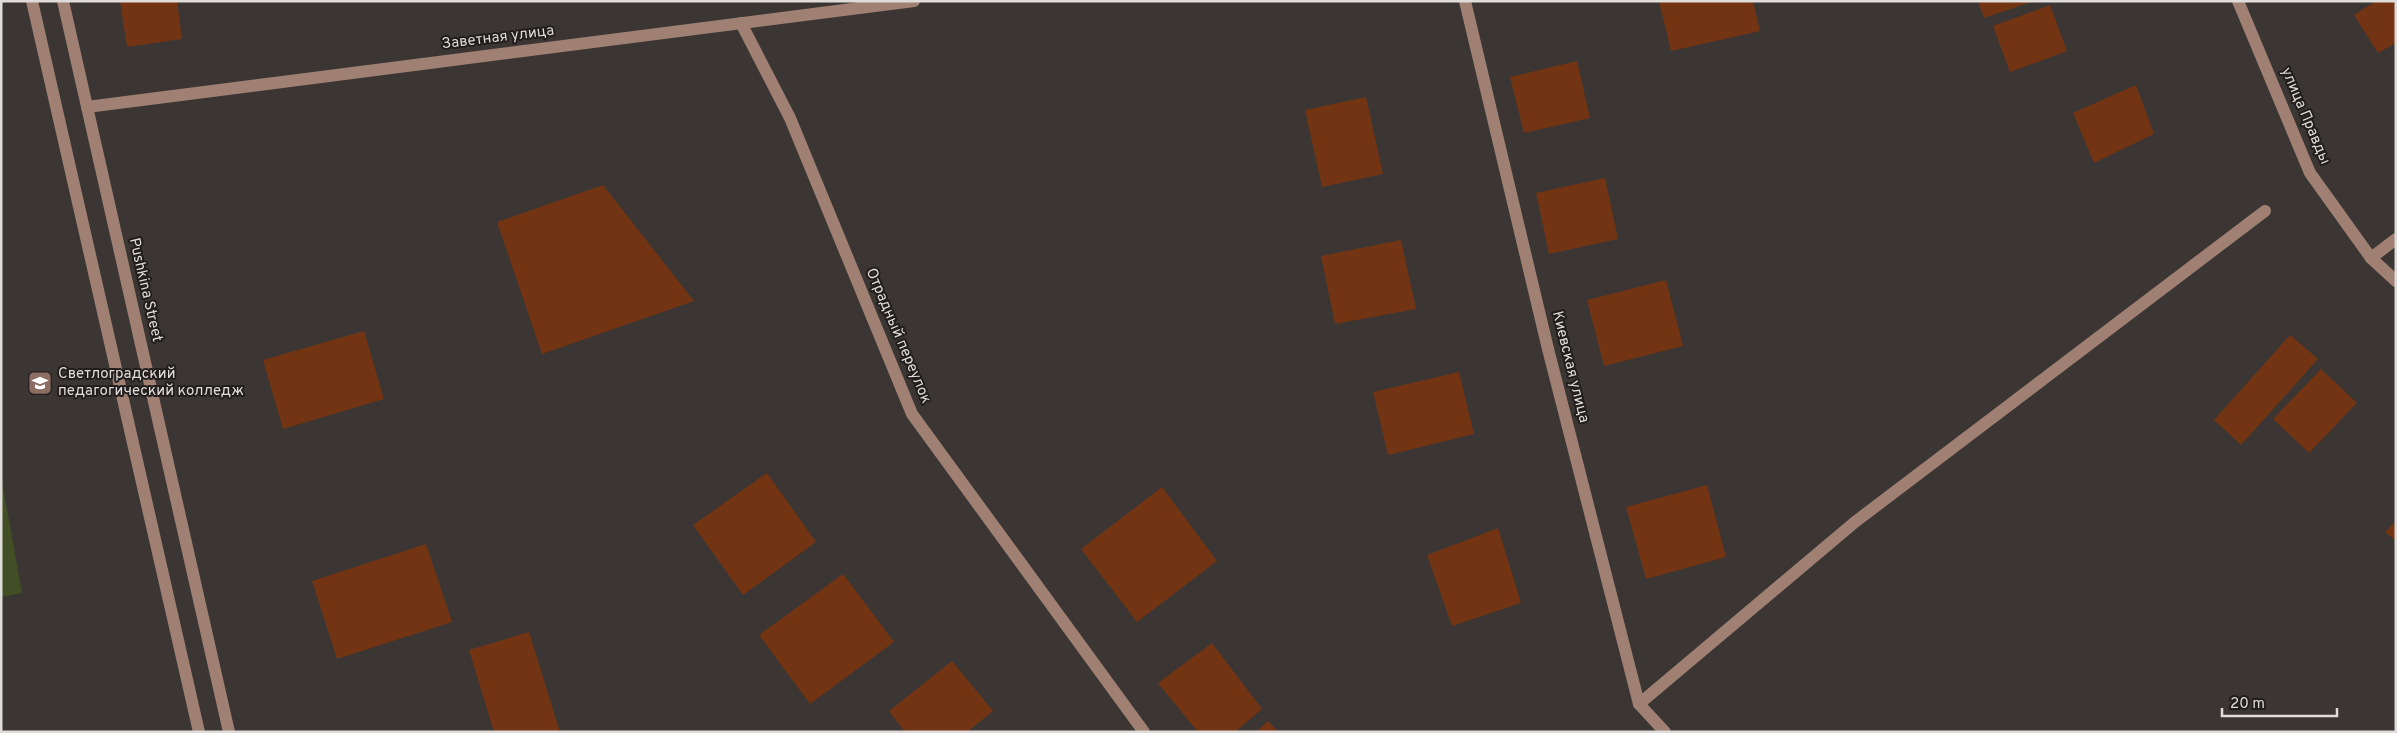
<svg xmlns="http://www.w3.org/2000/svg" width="2397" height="733" viewBox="0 0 2397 733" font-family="Overpass,sans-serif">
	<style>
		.green { fill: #424f25 }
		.building { fill: #723413 }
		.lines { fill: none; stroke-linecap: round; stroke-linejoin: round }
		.minor { stroke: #a08073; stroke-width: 12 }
		.labels { text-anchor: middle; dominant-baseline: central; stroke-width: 4; stroke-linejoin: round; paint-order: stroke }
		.street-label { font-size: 15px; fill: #dfdcda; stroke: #211e1d }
		.poi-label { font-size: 15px; fill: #dfdcda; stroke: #211e1d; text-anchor: start }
	</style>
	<rect width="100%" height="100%" fill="#3b3634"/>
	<path class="green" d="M 1,476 L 22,593 L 1,597 Z"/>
	<g class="building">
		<path d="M 120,1 L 177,1 L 182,39 L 127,47 Z"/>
		<path d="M 1659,1 L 1753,1 L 1760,31 L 1671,51 Z"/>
		<path d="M 1978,1 L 2031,1 L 2031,2 L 1984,18 Z"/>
		<path d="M 2376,1 L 2396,1 L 2396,43 L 2378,53 L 2354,15 Z"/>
		<path d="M 2050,5 L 2067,51 L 2010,72 L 1993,26 Z"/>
		<path d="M 1577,61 L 1590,118 L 1524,133 L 1510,77 Z"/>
		<path d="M 2136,85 L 2154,134 L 2094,163 L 2073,113 Z"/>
		<path d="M 1366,97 L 1383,174 L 1322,187 L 1305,110 Z"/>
		<path d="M 1605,178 L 1618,239 L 1549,254 L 1536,193 Z"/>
		<path d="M 603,185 L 694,301 L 542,354 L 497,222 Z"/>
		<path d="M 1401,240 L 1416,309 L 1335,324 L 1321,256 Z"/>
		<path d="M 1666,280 L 1683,346 L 1604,366 L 1587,300 Z"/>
		<path d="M 364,331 L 384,399 L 283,429 L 263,360 Z"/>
		<path d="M 2290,335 L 2318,359 L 2241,445 L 2214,420 Z"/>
		<path d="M 2321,369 L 2357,403 L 2309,453 L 2273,419 Z"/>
		<path d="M 1459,372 L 1474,434 L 1388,455 L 1373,392 Z"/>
		<path d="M 767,473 L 816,542 L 743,595 L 693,525 Z"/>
		<path d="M 1707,485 L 1726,557 L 1646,579 L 1626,507 Z"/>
		<path d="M 1162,487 L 1217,561 L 1137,622 L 1081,549 Z"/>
		<path d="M 2396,521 L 2396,541 L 2385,532 Z"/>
		<path d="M 1498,528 L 1521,603 L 1452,626 L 1427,555 Z"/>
		<path d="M 426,544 L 452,622 L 337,659 L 312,581 Z"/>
		<path d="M 843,574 L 894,642 L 810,704 L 759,635 Z"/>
		<path d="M 529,632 L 560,732 L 494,732 L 469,650 Z"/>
		<path d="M 1212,643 L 1262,709 L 1235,732 L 1198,732 L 1158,683 Z"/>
		<path d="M 952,661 L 993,711 L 967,732 L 905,732 L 889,711 Z"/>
		<path d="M 1268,721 L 1278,732 L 1256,732 Z"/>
	</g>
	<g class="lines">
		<g class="minor">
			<path d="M 32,1 L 199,732"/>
			<path d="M 63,1 L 229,732"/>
			<path d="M 1465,1 L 1548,349 L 1639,704 L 1665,732"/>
			<path d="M 2238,1 L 2310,173 L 2371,258 L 2396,281"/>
			<path d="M 741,23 L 790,118 L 912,414 L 1144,732"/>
			<path d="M 87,107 L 914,1"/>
			<path d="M 2371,258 L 2396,239"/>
			<path d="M 1639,704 L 1855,522 L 2265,211"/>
		</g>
	</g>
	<defs>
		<g id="university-square" transform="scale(1.25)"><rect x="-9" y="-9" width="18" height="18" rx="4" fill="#8d6e63" stroke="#211e1d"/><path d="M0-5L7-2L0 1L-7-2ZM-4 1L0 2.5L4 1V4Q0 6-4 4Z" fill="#fff"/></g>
	</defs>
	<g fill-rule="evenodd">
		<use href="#university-square" x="40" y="383"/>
	</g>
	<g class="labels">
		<g class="street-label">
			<text transform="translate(498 38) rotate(-7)">Заветная улица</text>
			<text transform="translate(2305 116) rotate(67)">улица Правды</text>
			<text transform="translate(145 290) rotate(77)">Pushkina Street</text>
			<text transform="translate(898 336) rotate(67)">Отрадный переулок</text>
			<text transform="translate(1570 367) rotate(76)">Киевская улица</text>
		</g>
		<g class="poi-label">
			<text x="58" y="374">Светлоградский<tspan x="58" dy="17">педагогический колледж</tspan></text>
		</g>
	</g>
	<rect width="2397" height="733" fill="none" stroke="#dfdcda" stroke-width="5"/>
	<path d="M2222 708v8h115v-8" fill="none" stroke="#dfdcda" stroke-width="2.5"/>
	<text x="2230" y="708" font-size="15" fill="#dfdcda" stroke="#211e1d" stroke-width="4" paint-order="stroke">20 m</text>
</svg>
